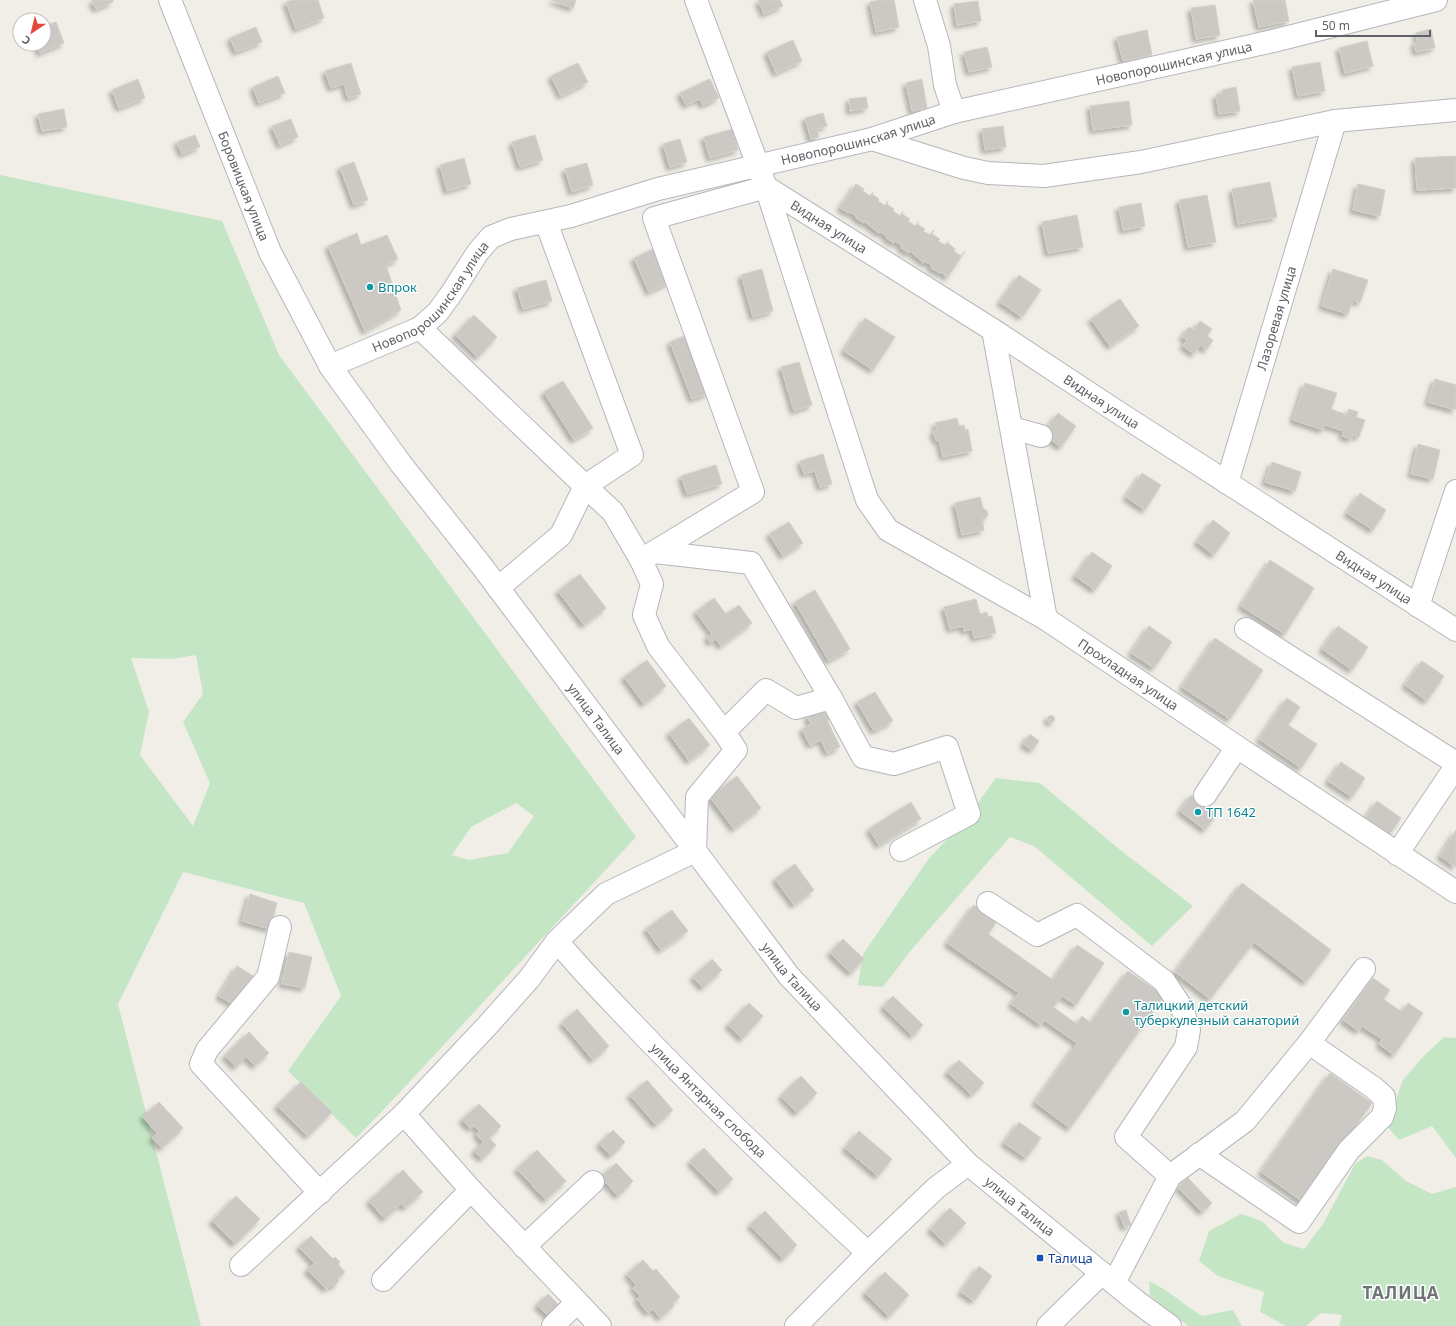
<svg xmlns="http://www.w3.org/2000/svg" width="1456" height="1326" viewBox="0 0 1456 1326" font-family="'Noto Sans',sans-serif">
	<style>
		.green { fill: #c5e6c5; fill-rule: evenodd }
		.building { fill: #ccc9c4; stroke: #d5d0c6; filter: url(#shadow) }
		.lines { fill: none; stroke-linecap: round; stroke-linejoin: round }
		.minor-casing { stroke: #b4b7bb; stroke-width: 24 }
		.minor { stroke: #fff; stroke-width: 22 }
		.culture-dot { fill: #0f9aa8; stroke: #fff; stroke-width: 1.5 }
		.transit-dot { fill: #1a4fb4; stroke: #fff; stroke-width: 1.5 }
		.labels { text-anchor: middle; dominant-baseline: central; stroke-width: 3; stroke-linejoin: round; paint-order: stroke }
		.street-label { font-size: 13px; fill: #5e6267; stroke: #fff }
		.culture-label { font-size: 13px; fill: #0d838f; stroke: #fff; text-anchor: start }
		.transit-label { font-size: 13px; fill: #164399; stroke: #fff; text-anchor: start }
		.district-label { font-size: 17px; font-weight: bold; letter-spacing: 1px; fill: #707479; stroke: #fff }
	</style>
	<defs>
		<filter id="shadow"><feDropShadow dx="-3.5" dy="3.5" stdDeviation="2" flood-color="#0004"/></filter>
	</defs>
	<rect width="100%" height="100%" fill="#f0eee7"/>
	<g class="green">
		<path d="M 0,175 L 222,221 L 279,355 L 636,837 L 389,1104 L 356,1138 L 288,1071 L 341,996 L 304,903 L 183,872 L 118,1004 L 201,1326 L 0,1326 ZM 196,655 L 203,694 L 183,722 L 210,783 L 193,826 L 140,755 L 149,712 L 131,658 L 172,659 ZM 516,803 L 534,816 L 508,853 L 469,860 L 452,855 L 471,827 Z"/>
		<path d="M 996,778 L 1040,783 L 1124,853 L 1193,906 L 1152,946 L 1034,846 L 1010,837 L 912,949 L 883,987 L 858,985 L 863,954 L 930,857 L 963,823 Z"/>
		<path d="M 1444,1037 L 1456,1038 L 1456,1158 L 1432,1126 L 1399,1140 L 1387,1126 L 1403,1080 L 1422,1058 Z"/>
		<path d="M 1367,1156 L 1382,1160 L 1406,1181 L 1432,1194 L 1456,1187 L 1456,1326 L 1339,1326 L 1342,1315 L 1321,1313 L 1306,1326 L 1286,1326 L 1260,1312 L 1264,1292 L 1218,1276 L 1199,1261 L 1209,1231 L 1241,1214 L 1262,1221 L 1284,1243 L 1304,1249 L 1323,1224 L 1355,1164 Z"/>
		<path d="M 1149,1281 C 1169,1290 1184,1305 1202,1316 L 1233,1310 L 1242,1326 L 1188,1326 L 1150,1295 Z"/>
	</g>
	<g class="building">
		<path d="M 92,0 L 113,0 L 113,2 L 96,9 Z"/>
		<path d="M 293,0 L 318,0 L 324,18 L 296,29 L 286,2 Z"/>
		<path d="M 551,0 L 576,0 L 573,8 Z"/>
		<path d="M 758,0 L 780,0 L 783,6 L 764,14 Z"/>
		<path d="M 879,0 L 894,0 L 899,27 L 876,32 L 870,2 Z"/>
		<path d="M 1253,0 L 1285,0 L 1289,21 L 1259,27 Z"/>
		<path d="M 978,1 L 981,21 L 957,25 L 954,4 Z"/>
		<path d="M 1215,5 L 1220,35 L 1196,39 L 1191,8 Z"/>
		<path d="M 56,22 L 64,43 L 40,53 L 37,44 L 44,44 L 44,26 Z"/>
		<path d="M 256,27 L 262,42 L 236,52 L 230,38 Z"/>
		<path d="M 1431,29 L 1435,48 L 1416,52 L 1414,43 L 1418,42 L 1416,33 Z"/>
		<path d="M 1147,30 L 1152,55 L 1123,61 L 1117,37 Z"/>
		<path d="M 793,40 L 802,61 L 776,73 L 767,52 Z"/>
		<path d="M 1367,41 L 1373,66 L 1345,73 L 1339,48 Z"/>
		<path d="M 987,47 L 992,67 L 969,72 L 964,52 Z"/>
		<path d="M 1320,62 L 1325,91 L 1298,96 L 1292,67 Z"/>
		<path d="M 351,63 L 361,94 L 348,98 L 344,84 L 331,88 L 325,71 Z"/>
		<path d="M 578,63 L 588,82 L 561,96 L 551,76 Z"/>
		<path d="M 278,76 L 285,93 L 259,103 L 253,87 Z"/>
		<path d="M 138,79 L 145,98 L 119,108 L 112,90 Z"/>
		<path d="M 710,79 L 719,98 L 703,105 L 700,99 L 686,105 L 680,93 Z"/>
		<path d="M 922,79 L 927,108 L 912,111 L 906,83 Z"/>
		<path d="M 1236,87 L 1240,111 L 1219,114 L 1216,95 L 1223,93 L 1222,90 Z"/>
		<path d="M 866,97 L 868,108 L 850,111 L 849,99 Z"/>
		<path d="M 1129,101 L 1132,125 L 1093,130 L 1090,106 Z"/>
		<path d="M 64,109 L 67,127 L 42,131 L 38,114 Z"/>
		<path d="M 823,113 L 827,126 L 817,129 L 819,137 L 811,139 L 805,118 Z"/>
		<path d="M 291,119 L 298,137 L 280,145 L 272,126 Z"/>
		<path d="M 1003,126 L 1006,147 L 985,150 L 982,129 Z"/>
		<path d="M 733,129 L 738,150 L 710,158 L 704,137 Z"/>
		<path d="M 195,135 L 200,147 L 182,154 L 177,142 Z"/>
		<path d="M 535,135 L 543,160 L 520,167 L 512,142 Z"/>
		<path d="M 680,139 L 687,162 L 670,167 L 663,144 Z"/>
		<path d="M 1456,156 L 1456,188 L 1417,190 L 1415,158 Z"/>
		<path d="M 464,158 L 471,184 L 447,191 L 440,165 Z"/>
		<path d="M 354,162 L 368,200 L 354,205 L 340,167 Z"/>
		<path d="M 587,163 L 593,185 L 572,192 L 565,169 Z"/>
		<path d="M 1270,182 L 1277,217 L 1238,224 L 1232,189 Z"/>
		<path d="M 856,184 L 864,189 L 863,191 L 870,196 L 873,192 L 872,194 L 879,199 L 878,201 L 885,206 L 888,201 L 887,204 L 894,209 L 893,211 L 900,216 L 903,211 L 902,214 L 910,219 L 908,221 L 915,226 L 919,221 L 917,224 L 925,229 L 923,231 L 930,235 L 934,230 L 932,234 L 940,239 L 938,241 L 945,245 L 949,241 L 948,243 L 955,249 L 954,251 L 961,256 L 965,251 L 947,278 L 944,274 L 940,272 L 940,273 L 931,268 L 932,266 L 925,261 L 924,263 L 910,251 L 909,253 L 901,248 L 902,246 L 895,241 L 894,243 L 886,238 L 887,236 L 880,232 L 879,233 L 865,222 L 864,223 L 856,218 L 856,216 L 850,212 L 849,213 L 840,208 Z"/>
		<path d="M 1358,184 L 1385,190 L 1380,216 L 1353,210 Z"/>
		<path d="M 1207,195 L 1216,242 L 1188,247 L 1179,200 Z"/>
		<path d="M 1141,203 L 1145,226 L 1123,230 L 1119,207 Z"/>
		<path d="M 1077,215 L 1083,247 L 1048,253 L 1042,222 Z"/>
		<path d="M 357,233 L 361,245 L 387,235 L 398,259 L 386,265 L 401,310 L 365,331 L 328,246 Z"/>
		<path d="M 655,248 L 670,282 L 649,292 L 634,258 Z"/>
		<path d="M 762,269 L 773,311 L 753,317 L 741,275 Z"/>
		<path d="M 1333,269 L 1368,280 L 1360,303 L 1353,300 L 1348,314 L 1322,306 Z"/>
		<path d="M 1019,275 L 1041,290 L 1022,317 L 1000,302 Z"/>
		<path d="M 546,280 L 552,301 L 523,309 L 517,288 Z"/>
		<path d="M 1120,299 L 1139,326 L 1110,346 L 1091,319 Z"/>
		<path d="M 474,315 L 497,337 L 478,357 L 455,335 Z"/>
		<path d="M 865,318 L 895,337 L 873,370 L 844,351 Z"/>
		<path d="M 1200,321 L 1212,329 L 1207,336 L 1213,340 L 1206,350 L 1200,345 L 1194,354 L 1183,346 L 1187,340 L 1182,337 L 1189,327 L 1194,330 Z"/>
		<path d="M 687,335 L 709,393 L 692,399 L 670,342 Z"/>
		<path d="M 799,362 L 812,405 L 794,411 L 781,367 Z"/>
		<path d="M 1435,379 L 1456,385 L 1456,405 L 1455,410 L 1428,402 Z"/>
		<path d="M 563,381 L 593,428 L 574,440 L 544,392 Z"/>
		<path d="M 1305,383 L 1337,393 L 1331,409 L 1347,415 L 1349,409 L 1358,412 L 1356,417 L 1365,420 L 1359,437 L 1353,435 L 1351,439 L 1342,436 L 1344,431 L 1325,425 L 1323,430 L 1293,420 Z"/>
		<path d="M 1058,413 L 1076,426 L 1061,447 L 1043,434 Z"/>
		<path d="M 957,418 L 959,426 L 964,425 L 965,430 L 968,429 L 972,451 L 943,457 L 939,440 L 936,441 L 933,431 L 937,430 L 935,423 Z"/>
		<path d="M 1418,444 L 1440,450 L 1433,479 L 1411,474 Z"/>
		<path d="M 823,454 L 832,484 L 820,487 L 815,471 L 804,474 L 800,461 Z"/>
		<path d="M 1272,462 L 1301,472 L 1295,491 L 1265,482 Z"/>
		<path d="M 716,465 L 722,484 L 687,494 L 681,476 Z"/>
		<path d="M 1142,473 L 1161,485 L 1145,510 L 1126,497 Z"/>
		<path d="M 1360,493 L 1386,510 L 1373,530 L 1347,513 Z"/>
		<path d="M 980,497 L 983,508 L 987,511 L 988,515 L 985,519 L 982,519 L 984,530 L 962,535 L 955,503 Z"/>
		<path d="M 1213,520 L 1230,533 L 1214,555 L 1197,542 Z"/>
		<path d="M 789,522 L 803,543 L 783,556 L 769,534 Z"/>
		<path d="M 1092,552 L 1112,566 L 1095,590 L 1075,576 Z"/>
		<path d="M 1270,560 L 1314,588 L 1285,634 L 1241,606 Z"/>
		<path d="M 580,574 L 606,608 L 584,625 L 558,591 Z"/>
		<path d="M 815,590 L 850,649 L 829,661 L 795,602 Z"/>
		<path d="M 714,598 L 726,614 L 739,605 L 752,623 L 721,646 L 716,639 L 711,643 L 707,637 L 712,634 L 696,612 Z"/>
		<path d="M 976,599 L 980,614 L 987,612 L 988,617 L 992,616 L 996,633 L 974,638 L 972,629 L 964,631 L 963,626 L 950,629 L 944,607 Z"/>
		<path d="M 1149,626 L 1172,642 L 1154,668 L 1131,653 Z"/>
		<path d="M 1338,626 L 1368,647 L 1352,670 L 1322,649 Z"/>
		<path d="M 1215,638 L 1263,670 L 1230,719 L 1182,687 Z"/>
		<path d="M 647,660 L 666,686 L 644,704 L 624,677 Z"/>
		<path d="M 1422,661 L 1444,676 L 1427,701 L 1405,685 Z"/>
		<path d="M 875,692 L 893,721 L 874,731 L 857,702 Z"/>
		<path d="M 1287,698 L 1300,707 L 1288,725 L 1317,744 L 1301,768 L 1259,739 Z"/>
		<path d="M 826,707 L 831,718 L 827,720 L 840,747 L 827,753 L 821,740 L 810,745 L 802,729 L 811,724 L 807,716 Z"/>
		<circle cx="1051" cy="719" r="3.5"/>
		<path d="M 689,718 L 710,745 L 689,761 L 669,733 Z"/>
		<path d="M 1030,734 L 1039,741 L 1032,750 L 1023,744 Z"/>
		<path d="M 1341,762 L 1365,778 L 1352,797 L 1328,781 Z"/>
		<path d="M 737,776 L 761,808 L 734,829 L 710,797 Z"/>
		<path d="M 1191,795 L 1217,814 L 1205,830 L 1180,811 Z"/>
		<path d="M 1377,801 L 1401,818 L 1389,835 L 1365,819 Z"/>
		<path d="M 911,802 L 921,819 L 879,845 L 869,829 Z"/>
		<path d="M 1456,830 L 1456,867 L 1440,856 Z"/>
		<path d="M 795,864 L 814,890 L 794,905 L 775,879 Z"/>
		<path d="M 1242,883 L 1331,950 L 1306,982 L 1254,942 L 1210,999 L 1175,972 Z"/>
		<path d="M 250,894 L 277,903 L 270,929 L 242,921 Z"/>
		<path d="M 974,905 L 997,921 L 988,934 L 1053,980 L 1077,945 L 1104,963 L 1076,1005 L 1062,996 L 1053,1007 L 1077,1024 L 1082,1016 L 1091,1023 L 1128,971 L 1164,996 L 1070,1128 L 1035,1102 L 1077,1043 L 1044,1020 L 1041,1025 L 1011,1004 L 1019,993 L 947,943 Z"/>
		<path d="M 672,910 L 688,931 L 661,950 L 646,929 Z"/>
		<path d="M 843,939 L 864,959 L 851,973 L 830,953 Z"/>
		<path d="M 289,952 L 312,957 L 305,988 L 282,984 Z"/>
		<path d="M 712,959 L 722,970 L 703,988 L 693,977 Z"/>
		<path d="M 237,966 L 253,976 L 236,1006 L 219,996 Z"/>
		<path d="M 1373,978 L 1390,990 L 1383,999 L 1402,1012 L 1408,1003 L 1423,1013 L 1394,1055 L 1379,1044 L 1382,1039 L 1362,1026 L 1359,1031 L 1343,1020 Z"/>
		<path d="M 893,996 L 923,1025 L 913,1036 L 883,1007 Z"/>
		<path d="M 749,1003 L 763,1016 L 742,1039 L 728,1025 Z"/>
		<path d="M 577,1009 L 609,1046 L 593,1060 L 562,1023 Z"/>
		<path d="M 249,1032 L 269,1053 L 255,1066 L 246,1057 L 236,1067 L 225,1056 Z"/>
		<path d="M 959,1060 L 984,1083 L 972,1095 L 947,1072 Z"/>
		<path d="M 1330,1073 L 1372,1103 L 1303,1202 L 1261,1172 Z"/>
		<path d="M 801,1076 L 817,1093 L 797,1113 L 781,1096 Z"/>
		<path d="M 647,1080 L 673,1110 L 656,1125 L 630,1095 Z"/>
		<path d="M 301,1082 L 332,1112 L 308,1136 L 277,1106 Z"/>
		<path d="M 159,1102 L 183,1128 L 162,1148 L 152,1138 L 157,1133 L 143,1117 Z"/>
		<path d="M 479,1104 L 501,1126 L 489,1138 L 496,1145 L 482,1159 L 474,1151 L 483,1142 L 476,1134 L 479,1131 L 474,1125 L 471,1129 L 462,1120 Z"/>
		<path d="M 1019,1122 L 1041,1138 L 1026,1158 L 1004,1143 Z"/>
		<path d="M 613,1130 L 625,1142 L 611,1156 L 599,1144 Z"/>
		<path d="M 859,1131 L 892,1159 L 878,1176 L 845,1148 Z"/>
		<path d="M 704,1148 L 733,1179 L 719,1192 L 690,1162 Z"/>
		<path d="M 537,1150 L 566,1181 L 546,1200 L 517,1169 Z"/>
		<path d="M 616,1163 L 633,1181 L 618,1196 L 601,1177 Z"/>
		<path d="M 403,1170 L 423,1192 L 405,1208 L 401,1204 L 385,1219 L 369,1201 Z"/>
		<path d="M 1188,1178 L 1212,1203 L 1202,1212 L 1178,1187 Z"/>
		<path d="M 236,1196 L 260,1219 L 235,1244 L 212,1221 Z"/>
		<path d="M 950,1208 L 966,1223 L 946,1244 L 930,1229 Z"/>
		<path d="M 1126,1210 L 1131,1225 L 1124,1227 L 1119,1212 Z"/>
		<path d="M 765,1211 L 797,1245 L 783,1259 L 750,1225 Z"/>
		<path d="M 311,1236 L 333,1259 L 335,1257 L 340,1262 L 338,1264 L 345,1272 L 337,1279 L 339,1281 L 333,1287 L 331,1285 L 326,1289 L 307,1270 L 314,1263 L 299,1247 Z"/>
		<path d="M 643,1260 L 653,1271 L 656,1269 L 680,1297 L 672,1304 L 674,1306 L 660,1318 L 653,1309 L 648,1313 L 637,1299 L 640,1296 L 633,1288 L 636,1285 L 627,1274 Z"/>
		<path d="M 979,1266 L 992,1276 L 974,1301 L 961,1292 Z"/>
		<path d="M 885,1272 L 909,1295 L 889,1316 L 865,1293 Z"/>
		<path d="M 548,1294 L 563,1309 L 552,1320 L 537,1305 Z"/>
	</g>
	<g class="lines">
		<g class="minor-casing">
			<g id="minor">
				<path id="s1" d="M 170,0 L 270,252 L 330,366 L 401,464 L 481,565 L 789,976 L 968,1164 L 1136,1301 L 1170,1326"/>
				<path id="s2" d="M 696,0 L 766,187 L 993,330 L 1113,409 L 1456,630"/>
				<path d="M 925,0 L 939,46 L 945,85 L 954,112"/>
				<path d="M 872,139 L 964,168 L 988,173 L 1044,176 L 1141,162 L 1335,121 L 1456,110"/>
				<path d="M 420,328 L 585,486 L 632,455 L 546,222"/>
				<path id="s3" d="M 993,330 L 1046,619 L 1237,747 L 1456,892"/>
				<path id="s4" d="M 330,366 L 420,328 L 438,312 L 451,294 L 478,252 L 491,237 L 511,229 L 571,216 L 658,189 L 872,139 L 954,112 L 1273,41 L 1436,0"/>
				<path d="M 1012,428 L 1041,436"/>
				<path id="s5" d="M 1227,483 L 1335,121"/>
				<path d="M 641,560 L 753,492 L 654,218 L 766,187 L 867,500 L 888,530 L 1046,619"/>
				<path d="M 498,588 L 561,535 L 585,486 L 613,512 L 641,560 L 652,584 L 644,615 L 658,646 L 724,732"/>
				<path d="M 1418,606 L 1456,491"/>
				<path d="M 1246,629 L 1456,763"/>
				<path d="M 831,698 L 863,757 L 894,764 L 947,747 L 969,814 L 901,850"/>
				<path d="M 1205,795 L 1237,747"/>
				<path d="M 1397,854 L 1456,766"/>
				<path d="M 988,903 L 1037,935 L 1077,915 L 1164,981 L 1182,1008 L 1189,1030 L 1186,1047 L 1126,1137 L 1170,1176 L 1114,1283"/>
				<path d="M 280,927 L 268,977 L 207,1050 L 201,1064 L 320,1193"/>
				<path id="s6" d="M 557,941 C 581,970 608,998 634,1025 C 709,1104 788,1179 868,1253"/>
				<path d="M 404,1114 L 471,1190 L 600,1326"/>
				<path d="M 1199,1154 L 1299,1222 L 1349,1150 L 1382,1117 L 1385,1108 L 1384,1097 L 1374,1088 L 1309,1043"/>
				<path d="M 1170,1176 L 1245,1121 L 1309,1043 L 1364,969"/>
				<path d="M 524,1247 L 593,1182"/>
				<path d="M 241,1265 L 404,1114 L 487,1026 L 529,979 L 557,941 L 606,894 L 695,851 L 697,797 L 736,750 L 724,732 L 766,690 L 796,708 L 831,698 L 751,563 L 655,552"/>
				<path d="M 383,1280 L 471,1190"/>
				<path d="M 553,1326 L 576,1303"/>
				<path d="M 796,1326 L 868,1253 L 936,1188 L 968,1164"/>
				<path d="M 1048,1326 L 1102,1273"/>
			</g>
		</g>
		<use href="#minor" class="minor"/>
	</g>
	<g class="culture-dot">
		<circle cx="370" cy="287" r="4"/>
		<circle cx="1198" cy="812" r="4"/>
		<circle cx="1126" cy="1012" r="4"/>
	</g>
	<rect class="transit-dot" x="1036" y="1254" width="8" height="8" rx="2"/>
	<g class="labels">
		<g class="street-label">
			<text stroke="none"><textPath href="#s4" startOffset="919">Новопорошинская улица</textPath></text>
			<text stroke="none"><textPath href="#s4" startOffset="594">Новопорошинская улица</textPath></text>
			<text stroke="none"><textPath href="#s1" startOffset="200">Боровицкая улица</textPath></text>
			<text stroke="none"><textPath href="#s2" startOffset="274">Видная улица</textPath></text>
			<text stroke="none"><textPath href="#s4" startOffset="126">Новопорошинская улица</textPath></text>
			<text stroke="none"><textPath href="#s5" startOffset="172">Лазоревая улица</textPath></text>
			<text stroke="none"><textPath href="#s2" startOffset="598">Видная улица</textPath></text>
			<text stroke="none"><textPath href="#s2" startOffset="922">Видная улица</textPath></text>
			<text stroke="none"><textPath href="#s3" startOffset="393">Прохладная улица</textPath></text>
			<text stroke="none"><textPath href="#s1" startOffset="842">улица Талица</textPath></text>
			<text stroke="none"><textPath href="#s1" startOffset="1166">улица Талица</textPath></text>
			<text stroke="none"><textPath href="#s6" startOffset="220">улица Янтарная слобода</textPath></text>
			<text stroke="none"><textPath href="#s1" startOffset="1490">улица Талица</textPath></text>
		</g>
		<g class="culture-label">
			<text x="378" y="287">Впрок</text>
			<text x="1206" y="812">ТП 1642</text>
			<text x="1134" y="1005">Талицкий детский<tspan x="1134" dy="15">туберкулезный санаторий</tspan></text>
		</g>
		<g class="transit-label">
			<text x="1048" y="1258">Талица</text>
		</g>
		<g class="district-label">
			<text x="1401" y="1292">ТАЛИЦА</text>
		</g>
	</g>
	<g transform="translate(32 32) rotate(215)"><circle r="19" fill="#ffffff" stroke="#bfc0c2"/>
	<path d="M0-3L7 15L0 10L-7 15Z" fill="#e2493b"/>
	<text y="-6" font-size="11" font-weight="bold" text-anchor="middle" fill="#5e6267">С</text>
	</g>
	<path d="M1316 30v6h114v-6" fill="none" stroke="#5e6267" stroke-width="2"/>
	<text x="1322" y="30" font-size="12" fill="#5e6267" stroke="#ffffff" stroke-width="3" paint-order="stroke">50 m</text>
</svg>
